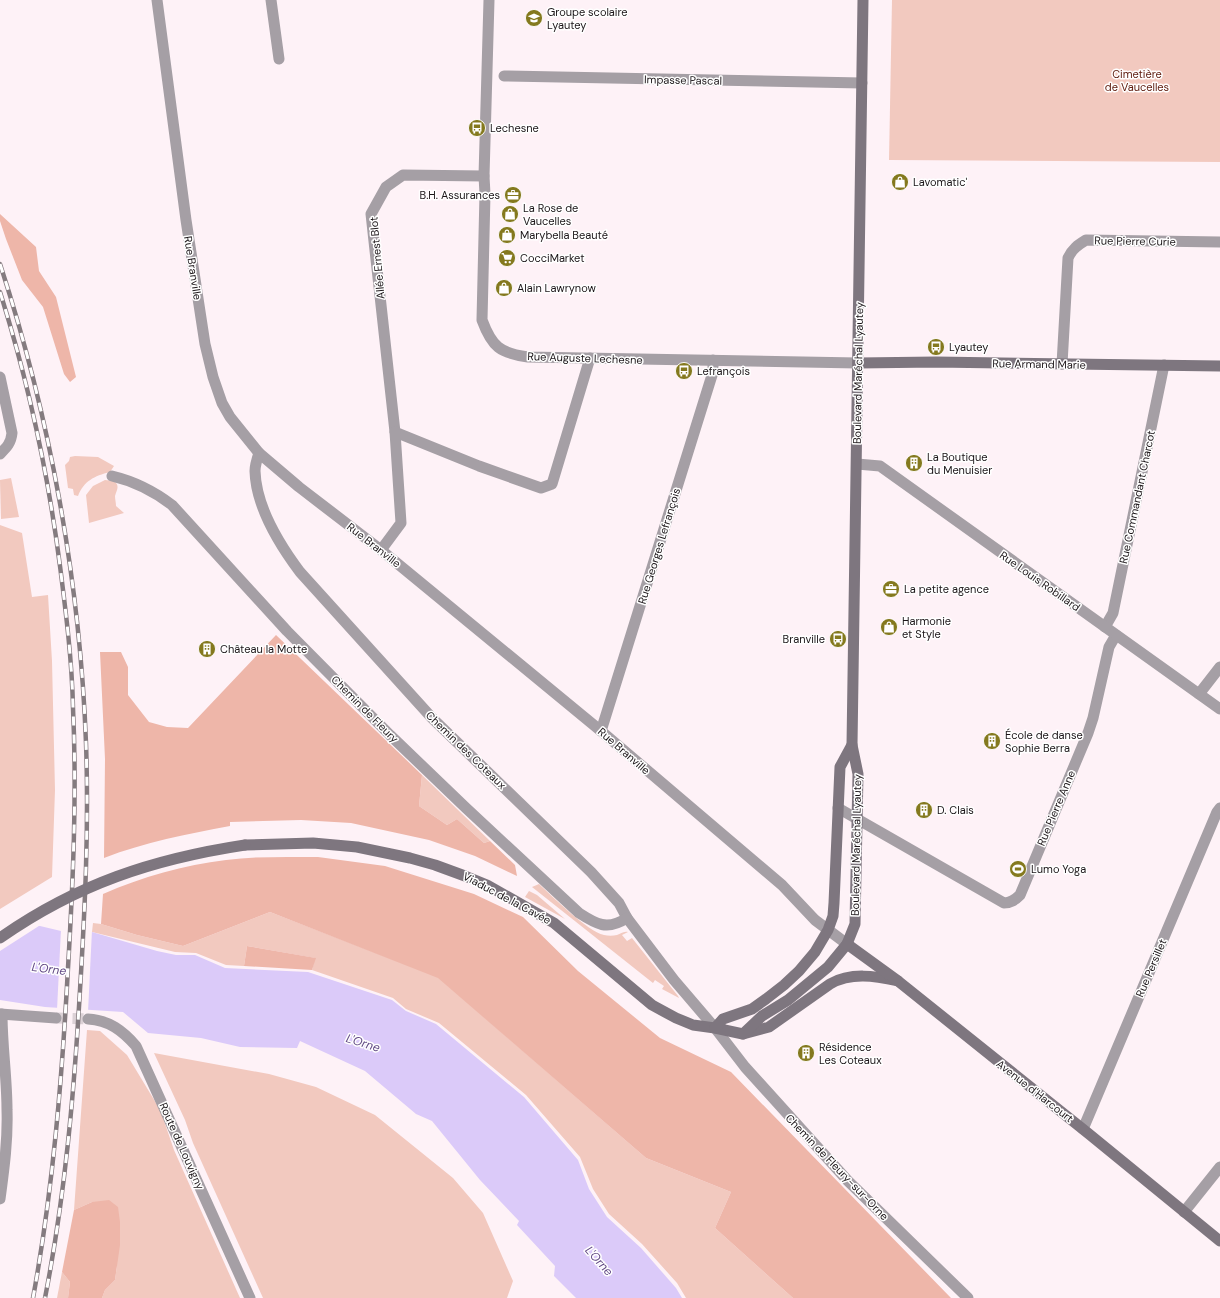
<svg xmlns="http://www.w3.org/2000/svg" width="1220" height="1298" viewBox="0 0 1220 1298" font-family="'DM Sans',sans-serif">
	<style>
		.green { fill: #f2c9bf }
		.forest { fill: #eeb6a9 }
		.water { fill: #dbcaf9 }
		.pier { fill: #fef2f7 }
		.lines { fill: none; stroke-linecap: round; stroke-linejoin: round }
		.tertiary-tunnel { stroke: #dcd1d6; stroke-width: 11; stroke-dasharray: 11 5.5; stroke-linecap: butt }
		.minor { stroke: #a59fa5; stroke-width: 11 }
		.tertiary { stroke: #a59fa5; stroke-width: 11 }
		.secondary { stroke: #7e767f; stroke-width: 11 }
		.rail-casing { stroke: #847b7f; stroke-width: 4.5 }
		.rail { stroke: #fff; stroke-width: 3; stroke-dasharray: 9; stroke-linecap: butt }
		.secondary-bridge { stroke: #7e767f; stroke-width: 11 }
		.labels { text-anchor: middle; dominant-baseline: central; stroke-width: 3; stroke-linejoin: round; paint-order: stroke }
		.poi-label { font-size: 11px; fill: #1b1518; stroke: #fff; text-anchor: start }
		.park-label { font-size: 11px; fill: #612013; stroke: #fff }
		.street-label { font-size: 11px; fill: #1b1518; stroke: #fff }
		.water-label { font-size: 12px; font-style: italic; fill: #624a85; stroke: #fff }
	</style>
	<rect width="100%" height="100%" fill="#fef2f7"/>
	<g class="green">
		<path d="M 892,0 L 1220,0 L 1220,162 L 889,160 Z"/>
		<path d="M 75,456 L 98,457 L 114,466 L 110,472 C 94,476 84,481 78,496 L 74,495 L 73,489 L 68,488 L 65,465 L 69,461 L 70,457 Z"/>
		<path d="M 11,478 L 19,517 L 1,519 L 0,480 Z"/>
		<path d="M 105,480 L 114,481 C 120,486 117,489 115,496 C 115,499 116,503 116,506 L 124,513 L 89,523 L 86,495 L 93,486 Z"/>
		<path d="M 0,525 L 22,533 L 32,597 L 48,595 L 52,661 L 55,790 L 52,877 L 0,909 Z"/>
		<path d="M 422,775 L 490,841 L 484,843 L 457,819 L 447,825 L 419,806 Z"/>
		<path d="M 539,884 C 553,897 587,931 604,935 C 608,936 613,936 617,935 C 621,934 623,931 628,932 L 622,935 L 627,941 L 632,938 L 678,996 L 679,998 L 662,989 L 664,986 L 655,980 L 653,983 L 532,887 Z"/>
		<path d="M 529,891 L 537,895 L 565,919 L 525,897 Z"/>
		<path d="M 270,912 L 438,977 L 646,1158 L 731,1192 L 715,1228 L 793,1298 L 686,1298 L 677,1283 L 642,1244 L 609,1214 L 593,1189 L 580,1157 L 526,1095 L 439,1023 L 406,1009 L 393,998 L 312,970 L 315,958 L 247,946 L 244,966 L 226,965 L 196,953 L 175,952 L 92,932 L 93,923 L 101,924 L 137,935 L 183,946 Z"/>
		<path d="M 87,1030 L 100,1031 L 127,1055 L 153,1098 L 161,1112 L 174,1150 L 240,1298 L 102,1298 L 105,1290 L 115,1280 L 117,1266 L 92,1202 L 74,1210 Z"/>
		<path d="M 154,1053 L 269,1074 L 316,1087 L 375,1115 L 453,1178 L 483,1213 L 513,1281 L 507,1298 L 263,1298 L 193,1143 L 185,1120 Z"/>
		<path d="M 62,1272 L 70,1282 L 68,1298 L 57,1298 Z"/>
	</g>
	<g class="forest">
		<path d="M 0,214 L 36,247 L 39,271 L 56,297 L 76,377 L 70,382 L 64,374 L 43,307 L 22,280 L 6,239 L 0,221 Z"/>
		<path d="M 276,635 L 422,775 L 419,806 L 447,825 L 457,819 L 484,843 L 490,841 L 515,865 L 517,876 L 475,856 L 429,840 L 351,823 L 301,820 L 230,822 L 230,826 C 187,834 145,842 104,858 L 105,759 L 100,652 L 121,652 L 128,667 L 128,695 L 149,722 L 167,727 L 188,728 Z"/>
		<path d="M 318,857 L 385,866 L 474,894 L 523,917 L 578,971 L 660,1038 L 731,1072 L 951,1298 L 793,1298 L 715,1228 L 731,1192 L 646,1158 L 438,978 L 270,912 L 183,946 L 137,935 L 101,924 L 103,894 C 142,877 184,865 226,860 C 257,856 288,857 318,857 Z"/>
		<path d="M 247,946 L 316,958 L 312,970 L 244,966 Z"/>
		<path d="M 109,1200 L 118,1207 L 120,1222 L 120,1245 L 115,1280 L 105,1290 L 102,1298 L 68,1298 L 70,1282 L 62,1272 L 74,1210 L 92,1202 Z"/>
	</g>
	<path class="water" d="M 0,915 L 19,921 L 61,931 L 92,932 L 157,951 L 176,955 L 195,955 L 225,968 L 308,972 L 392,1000 L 406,1011 L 436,1024 L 524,1097 L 578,1160 L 589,1189 L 607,1217 L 641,1248 L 676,1288 L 682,1298 L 576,1298 L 554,1276 L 555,1266 L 517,1225 L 519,1221 L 480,1180 L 432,1121 L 416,1114 L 365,1071 L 300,1041 L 297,1048 L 240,1047 L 201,1038 L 148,1033 L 123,1012 L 45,1007 L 0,1000 Z"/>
	<g class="pier">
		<path d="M 0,913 L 20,919 L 42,924 L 0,951 Z"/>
		<path d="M 61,929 L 92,930 L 88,1012 L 57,1010 Z"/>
	</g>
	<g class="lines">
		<path class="tertiary-tunnel" d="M 56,1018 L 88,1019"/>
		<g class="minor">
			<path d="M 157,0 L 186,220 L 205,344 L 213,377 L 222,403 L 230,417 L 259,453 L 299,487 L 381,550 L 601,731 L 782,885 L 815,920 L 847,944"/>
			<path d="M 271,0 L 279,59"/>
			<path d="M 504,76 L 862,83"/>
			<path d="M 484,176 L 403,175 L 386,187 L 371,214 L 395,432 L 479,466 L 541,488 L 552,484 L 590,358"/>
			<path d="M 1062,364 L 1068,258 C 1072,249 1078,245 1086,240 L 1220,242"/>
			<path d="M 0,377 L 12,433 C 11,443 7,447 0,454"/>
			<path d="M 259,453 C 257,459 255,465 255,471 C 256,507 279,544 300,572 L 432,718 L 591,872 L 619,903 L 627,918 L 674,980 L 715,1028"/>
			<path d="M 112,476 C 133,481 155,492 172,505 L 287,631 L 390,735 L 466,808 L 579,913 C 596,924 607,931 627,918"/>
			<path d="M 381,550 L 401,523 L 395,432"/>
			<path d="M 1105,627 L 1113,613 L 1164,365"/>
			<path d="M 1199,694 L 1220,667"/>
			<path d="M 601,731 L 713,372 L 713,360"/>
			<path d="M 838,808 L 1004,903 C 1011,903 1015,900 1020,895 L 1088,733 L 1093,718 L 1109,647 L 1116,635"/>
			<path d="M 1083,1129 L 1217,812 L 1220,808"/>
			<path d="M 1184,1212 L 1220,1167"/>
		</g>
		<g class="tertiary">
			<path d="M 489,0 L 484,176 L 485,194 L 482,320 C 492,347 500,353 528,357 L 858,363"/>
			<path d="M 857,464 L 880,466 L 1220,709"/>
			<path d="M 0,1014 L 56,1018"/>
			<path d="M 88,1019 C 109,1020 123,1031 136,1046 L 250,1298"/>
			<path d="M 715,1028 L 745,1067 L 848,1181 L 968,1298"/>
			<path d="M 0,1199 C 4,1169 8,1140 7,1110 C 7,1078 2,1046 2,1014"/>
		</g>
		<g class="secondary">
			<path d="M 858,363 L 936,362 L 1220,366"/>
			<path d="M 245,845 L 313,843 L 357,847 L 410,858 L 435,865 L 465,876 L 487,885 L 554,923 L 652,1005 L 676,1018 L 693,1025 L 715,1028 L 743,1034 L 769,1027 L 830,984 C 851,972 875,976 898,981"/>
			<path d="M 847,944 L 898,981 L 1089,1134 L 1220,1241"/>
			<path d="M 715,1028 L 723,1019 L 752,1009 L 766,999 L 784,985 L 799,971 L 815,952 L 828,930 L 833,916 L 834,903 L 840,767 L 852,745"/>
			<path d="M 743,1034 L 762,1016 L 788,1000 L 828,967 L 847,944 L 855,924 L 858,774 L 852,745 L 863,0"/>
		</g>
		<g class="rail-casing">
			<g id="rail">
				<path d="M 0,264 C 50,417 80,582 86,743 C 89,826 85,908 80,990 C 74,1094 65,1196 45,1298"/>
				<path d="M 0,292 C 28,381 48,473 60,566 C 66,613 72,660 73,708 C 77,795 73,882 68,968 C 62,1079 53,1189 33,1298"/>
			</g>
		</g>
		<use href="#rail" class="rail"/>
		<path class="secondary-bridge" d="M 0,938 C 77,884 153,859 245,845"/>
	</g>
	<defs>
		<g id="school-disc" transform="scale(0.9)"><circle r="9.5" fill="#84791e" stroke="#fff"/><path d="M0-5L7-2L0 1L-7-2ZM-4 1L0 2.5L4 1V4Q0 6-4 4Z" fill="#fff"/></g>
		<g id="bus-disc" transform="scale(0.9)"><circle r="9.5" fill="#84791e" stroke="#fff"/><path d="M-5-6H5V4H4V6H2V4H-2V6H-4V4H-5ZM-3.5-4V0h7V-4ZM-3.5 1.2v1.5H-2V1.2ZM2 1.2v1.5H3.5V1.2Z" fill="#fff"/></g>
		<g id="shop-disc" transform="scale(0.9)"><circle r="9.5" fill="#84791e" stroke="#fff"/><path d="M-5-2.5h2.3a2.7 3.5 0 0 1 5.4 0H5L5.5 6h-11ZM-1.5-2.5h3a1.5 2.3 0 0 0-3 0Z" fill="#fff"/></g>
		<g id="office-disc" transform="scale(0.9)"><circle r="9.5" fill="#84791e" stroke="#fff"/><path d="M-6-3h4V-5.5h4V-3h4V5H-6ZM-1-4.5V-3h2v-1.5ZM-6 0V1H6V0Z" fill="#fff"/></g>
		<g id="supermarket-disc" transform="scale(0.9)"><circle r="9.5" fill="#84791e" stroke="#fff"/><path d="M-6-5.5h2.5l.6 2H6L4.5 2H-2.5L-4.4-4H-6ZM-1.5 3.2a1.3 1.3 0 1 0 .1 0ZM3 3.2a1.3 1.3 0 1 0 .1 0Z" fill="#fff"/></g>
		<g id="building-disc" transform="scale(0.9)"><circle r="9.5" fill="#84791e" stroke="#fff"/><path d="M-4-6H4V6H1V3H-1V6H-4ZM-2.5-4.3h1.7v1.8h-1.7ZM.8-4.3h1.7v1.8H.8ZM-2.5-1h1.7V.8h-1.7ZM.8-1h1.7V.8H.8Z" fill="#fff"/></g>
		<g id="stadium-disc" transform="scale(0.9)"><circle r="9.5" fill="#84791e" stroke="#fff"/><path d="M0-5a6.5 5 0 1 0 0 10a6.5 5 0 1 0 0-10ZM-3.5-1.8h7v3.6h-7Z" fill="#fff"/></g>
	</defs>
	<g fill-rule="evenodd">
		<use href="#school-disc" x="534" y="18"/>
		<use href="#bus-disc" x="477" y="128"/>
		<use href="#shop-disc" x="900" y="182"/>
		<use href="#office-disc" x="513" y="195"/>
		<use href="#shop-disc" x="510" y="214"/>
		<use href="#shop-disc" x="507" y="235"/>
		<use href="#supermarket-disc" x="507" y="258"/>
		<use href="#shop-disc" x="504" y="288"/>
		<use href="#bus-disc" x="936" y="347"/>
		<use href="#bus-disc" x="684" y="371"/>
		<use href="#building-disc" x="914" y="463"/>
		<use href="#office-disc" x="891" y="589"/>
		<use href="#shop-disc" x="889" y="627"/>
		<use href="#bus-disc" x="838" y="639"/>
		<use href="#building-disc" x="207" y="649"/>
		<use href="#building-disc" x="992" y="741"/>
		<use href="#building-disc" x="924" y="810"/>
		<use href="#stadium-disc" x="1018" y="869"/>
		<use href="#building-disc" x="806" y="1053"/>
	</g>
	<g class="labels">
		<g class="poi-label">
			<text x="547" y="12">Groupe scolaire<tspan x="547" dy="13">Lyautey</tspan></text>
			<text x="490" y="128">Lechesne</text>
			<text x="913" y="182">Lavomatic'</text>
			<text x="500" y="195" text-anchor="end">B.H. Assurances</text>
			<text x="523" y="208">La Rose de<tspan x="523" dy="13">Vaucelles</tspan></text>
			<text x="520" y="235">Marybella Beauté</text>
			<text x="520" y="258">CocciMarket</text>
			<text x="517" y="288">Alain Lawrynow</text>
			<text x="949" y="347">Lyautey</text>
			<text x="697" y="371">Lefrançois</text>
			<text x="927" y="457">La Boutique<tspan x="927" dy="13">du Menuisier</tspan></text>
			<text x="904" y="589">La petite agence</text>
			<text x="902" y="621">Harmonie<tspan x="902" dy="13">et Style</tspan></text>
			<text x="825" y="639" text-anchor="end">Branville</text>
			<text x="220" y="649">Château la Motte</text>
			<text x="1005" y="735">École de danse<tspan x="1005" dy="13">Sophie Berra</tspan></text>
			<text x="937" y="810">D. Clais</text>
			<text x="1031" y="869">Lumo Yoga</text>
			<text x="819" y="1047">Résidence<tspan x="819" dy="13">Les Coteaux</tspan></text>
		</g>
		<g class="park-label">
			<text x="1137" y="74">Cimetière<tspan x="1137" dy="13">de Vaucelles</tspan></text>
		</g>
		<g class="street-label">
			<text transform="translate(683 80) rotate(1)">Impasse Pascal</text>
			<text transform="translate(1135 241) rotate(1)">Rue Pierre Curie</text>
			<text transform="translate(377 258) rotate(-95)">Allée Ernest Blot</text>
			<text transform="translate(193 268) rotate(81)">Rue Branville</text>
			<text transform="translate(585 358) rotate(2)">Rue Auguste Lechesne</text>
			<text transform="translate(1039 364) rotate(1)">Rue Armand Marie</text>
			<text transform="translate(858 373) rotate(-89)">Boulevard Maréchal Lyautey</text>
			<text transform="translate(1137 497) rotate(-78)">Rue Commandant Charcot</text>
			<text transform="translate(374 545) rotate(38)">Rue Branville</text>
			<text transform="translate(659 546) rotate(-73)">Rue Georges Lefrançois</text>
			<text transform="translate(1040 581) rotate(35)">Rue Louis Robillard</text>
			<text transform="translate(365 709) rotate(45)">Chemin de Fleury</text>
			<text transform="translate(466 750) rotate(44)">Chemin des Coteaux</text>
			<text transform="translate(624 751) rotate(41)">Rue Branville</text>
			<text transform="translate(1056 808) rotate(-67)">Rue Pierre Anne</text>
			<text transform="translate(856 845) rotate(-89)">Boulevard Maréchal Lyautey</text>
			<text transform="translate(507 898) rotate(28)">Viaduc de la Cavée</text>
			<text transform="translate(1151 968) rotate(-67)">Rue Persillet</text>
			<text transform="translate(1035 1091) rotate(38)">Avenue d'Harcourt</text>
			<text transform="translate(182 1146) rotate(66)">Route de Louvigny</text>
			<text transform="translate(837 1167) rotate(46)">Chemin de Fleury-sur-Orne</text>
		</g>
		<g class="water-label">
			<text transform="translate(49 969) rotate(7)">L'Orne</text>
			<text transform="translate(363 1043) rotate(17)">L'Orne</text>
			<text transform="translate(599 1261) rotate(48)">L'Orne</text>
		</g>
	</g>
</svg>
